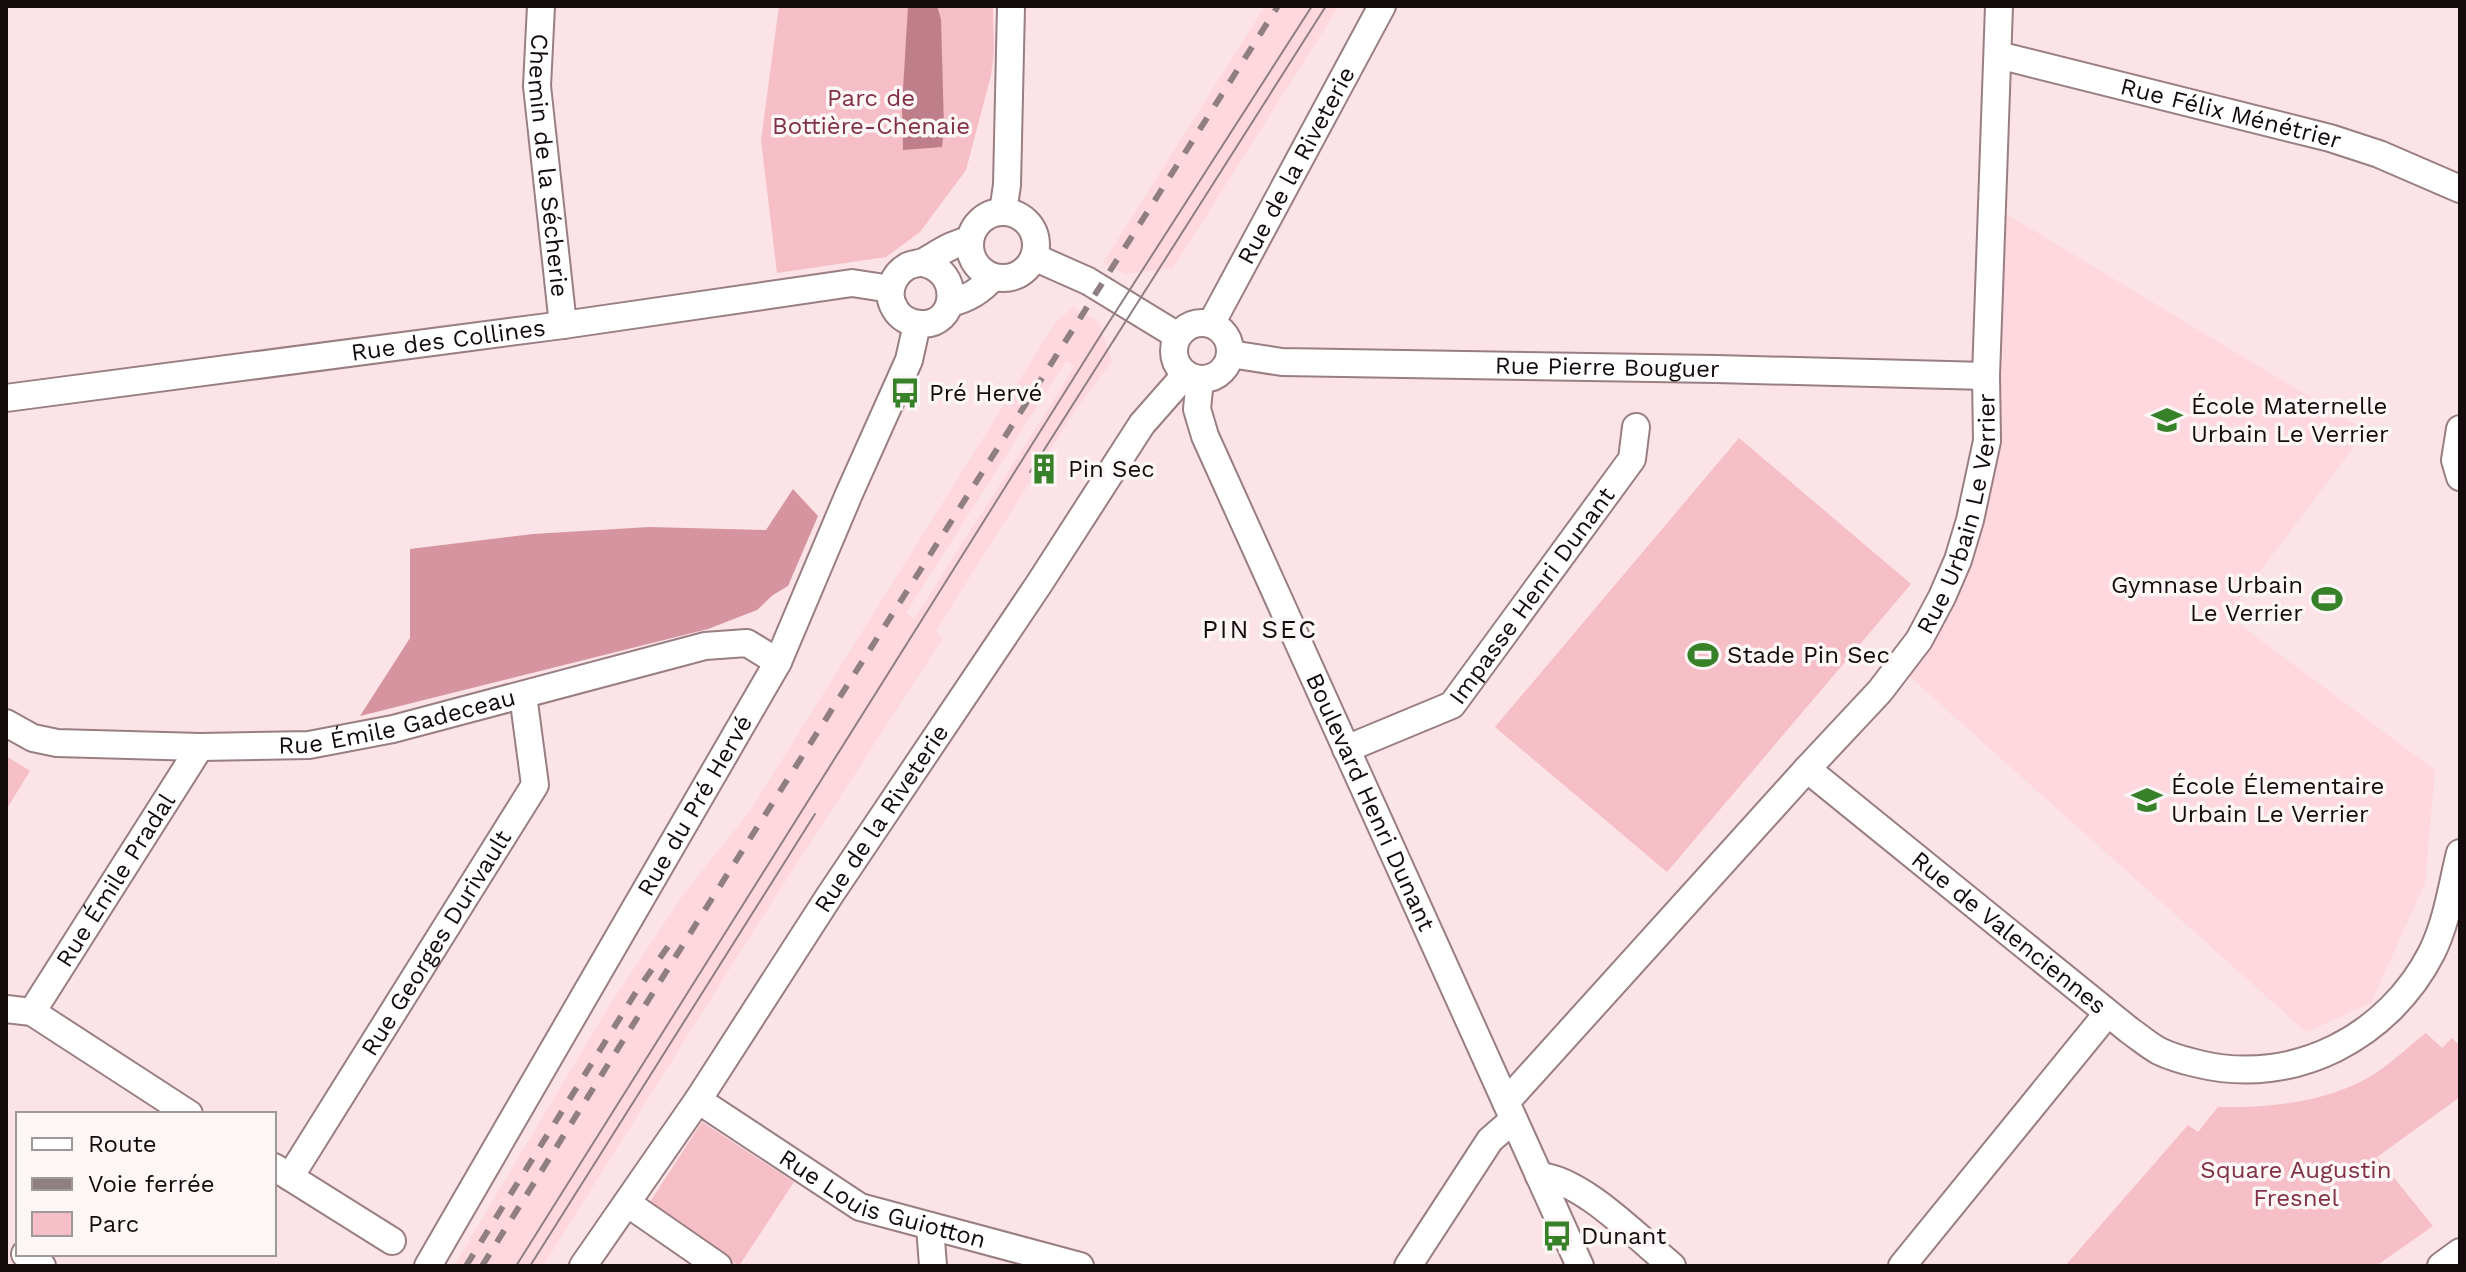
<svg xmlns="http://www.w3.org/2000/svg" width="2466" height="1272" viewBox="0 0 2466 1272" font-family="'Work Sans',sans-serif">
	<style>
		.built { fill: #fed8de; fill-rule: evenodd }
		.green { fill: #f6bec7 }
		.forest { fill: #d5949f }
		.water { fill: #be7e8a }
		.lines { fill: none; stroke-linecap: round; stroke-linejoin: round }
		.street-casing { stroke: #997e82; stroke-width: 30 }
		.street { stroke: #fff; stroke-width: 26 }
		.tram { stroke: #907f82; stroke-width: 2 }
		.rail { stroke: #907f82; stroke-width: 6; stroke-dasharray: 14 14; stroke-linecap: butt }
		.labels { text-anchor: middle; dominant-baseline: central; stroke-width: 7; stroke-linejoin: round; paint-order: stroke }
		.park-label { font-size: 24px; fill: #803145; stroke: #fcf6f7 }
		.street-label { font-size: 24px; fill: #140b0c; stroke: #fcf6f7 }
		.poi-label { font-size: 24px; fill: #140b0c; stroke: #fcf6f7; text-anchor: start }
		.neighbourhood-label { font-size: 26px; letter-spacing: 2px; fill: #140b0c; stroke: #fcf6f7 }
	</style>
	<rect width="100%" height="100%" fill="#fbe3e7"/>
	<g class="built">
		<path d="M 1265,6 L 1339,6 L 1173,268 L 1126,274 L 1103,263 Z"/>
		<path d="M 1993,206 L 2366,431 L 2227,615 L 2435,770 L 2425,883 L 2371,1003 L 2306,1032 L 1899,667 L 1970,520 Z"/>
		<path d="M 1073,307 L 1099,322 L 1112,361 L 1076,409 L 954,602 L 936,632 L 943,638 L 752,933 L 543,1266 L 454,1266 L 607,1009 L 685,892 L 750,811 L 1055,323 ZM 1066,361 L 1074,366 L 1059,392 L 914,619 L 906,613 Z"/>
	</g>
	<g class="green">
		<path d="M 779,6 L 993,6 L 994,53 L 991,75 L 966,170 L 920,232 L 886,257 L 777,273 L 761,140 Z"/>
		<path d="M 1739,438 L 1911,584 L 1667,872 L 1495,727 Z"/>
		<path d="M 6,756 L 30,771 L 6,810 Z"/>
		<path d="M 2426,1033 L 2442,1048 L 2452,1038 L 2460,1046 L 2460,1097 L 2377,1157 L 2433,1226 L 2376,1266 L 2065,1266 L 2188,1125 L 2198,1132 L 2218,1107 C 2266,1108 2319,1103 2362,1081 C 2385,1070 2406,1048 2426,1033 Z"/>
		<path d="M 702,1122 L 794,1182 L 739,1266 L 648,1205 Z"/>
	</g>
	<path class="forest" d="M 793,489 L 818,516 L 788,586 L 773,595 L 757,610 L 708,629 L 360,716 L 410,638 L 410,549 L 533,534 L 649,527 L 766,530 Z"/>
	<path class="water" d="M 908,6 L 937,6 L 941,19 L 944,128 L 942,147 L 903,150 L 902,107 Z"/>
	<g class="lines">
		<g class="street-casing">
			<g id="street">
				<path id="s1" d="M 541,6 L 537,86 L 563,325"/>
				<path id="s2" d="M 1998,55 L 2330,138 L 2379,154 L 2460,189"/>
				<path d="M 1003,212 L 1007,185 L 1011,6"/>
				<circle cx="1003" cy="245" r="33"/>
				<path d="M 1034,257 L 1088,281 L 1178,336"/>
				<path d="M 923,263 C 962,271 958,326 920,324 C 910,323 900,318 895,309 C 885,293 893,274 908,266 C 914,263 920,264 925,261 C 941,252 951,244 970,240"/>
				<path d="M 950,303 C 968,299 981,291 993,277"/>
				<circle cx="1202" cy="351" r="28"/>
				<path id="s3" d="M 1211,324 L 1382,6"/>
				<path id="s4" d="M 1230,354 L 1282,362 L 1716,369 L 1986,376"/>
				<path id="s5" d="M 1200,379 L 1197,409 L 1205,436 L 1580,1266"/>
				<path id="s6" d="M 6,398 L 563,325 L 852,283 L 891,289"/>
				<path d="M 2460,429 L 2455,460 L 2460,477"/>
				<path id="s7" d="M 6,723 L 33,738 L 57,743 L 200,747 L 309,745 L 393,729 L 705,646 L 747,643 L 778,662"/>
				<path id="s8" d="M 1346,749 L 1452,705 L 1632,459 L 1636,427"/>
				<path id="s9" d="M 1807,769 L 2129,1030 C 2139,1037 2148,1045 2159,1051 C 2171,1057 2186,1061 2199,1064 C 2294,1087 2389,1037 2432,952 C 2447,922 2452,885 2460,853"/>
				<path d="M 6,1009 L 32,1012 L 189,1114"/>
				<path id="s10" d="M 32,1012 L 200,747"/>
				<path id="s11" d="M 698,1100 L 860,1207 L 1080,1266"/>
				<path id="s12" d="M 1506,1102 L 1807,769 L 1880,691 L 1919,640 L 1942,597 L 1958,560 L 1970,520 L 1987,441 L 1986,376 L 1999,6"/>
				<path d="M 274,1167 L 392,1241"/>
				<path d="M 1539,1176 C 1582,1179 1639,1239 1672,1266"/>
				<path id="s13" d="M 290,1177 L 535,785 L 523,695"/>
				<path d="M 627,1203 L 718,1266"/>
				<path d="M 930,1226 L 933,1266"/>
				<path d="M 25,1254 L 42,1266"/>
				<path id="s14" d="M 428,1266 L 778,662 L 849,494 L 909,360 L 917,324"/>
				<path id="s15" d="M 583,1266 L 698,1100 L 830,895 L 1039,584 L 1142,424 L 1186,374"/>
				<path d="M 1408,1266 L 1490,1140 L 1513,1120"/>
				<path d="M 1902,1266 L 2107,1014"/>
				<path d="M 2441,1266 L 2460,1252"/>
			</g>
		</g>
		<use href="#street" class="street"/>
		<g class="tram">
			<path d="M 1030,472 L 1326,6"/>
			<path d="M 516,1266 L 1102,333 L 1312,6"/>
			<path d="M 530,1266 L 815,814"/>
		</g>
		<g class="rail">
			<path d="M 466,1266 L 636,992 L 676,935"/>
			<path d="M 482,1266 L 706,908 L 1278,6"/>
		</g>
	</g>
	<defs>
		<g id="bus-bare" transform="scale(2.4)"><path d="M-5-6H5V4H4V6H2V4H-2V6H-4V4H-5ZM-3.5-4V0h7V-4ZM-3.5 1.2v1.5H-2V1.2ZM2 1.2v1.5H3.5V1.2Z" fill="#378128" stroke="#fcf6f7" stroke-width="2.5" paint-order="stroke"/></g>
		<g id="school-bare" transform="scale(2.4)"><path d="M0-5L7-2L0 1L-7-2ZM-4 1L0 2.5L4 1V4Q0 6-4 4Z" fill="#378128" stroke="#fcf6f7" stroke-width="2.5" paint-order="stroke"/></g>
		<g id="building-bare" transform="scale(2.4)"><path d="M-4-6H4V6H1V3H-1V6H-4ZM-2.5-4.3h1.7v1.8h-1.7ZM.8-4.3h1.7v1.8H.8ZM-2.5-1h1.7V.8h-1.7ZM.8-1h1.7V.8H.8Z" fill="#378128" stroke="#fcf6f7" stroke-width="2.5" paint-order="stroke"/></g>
		<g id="stadium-bare" transform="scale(2.4)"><path d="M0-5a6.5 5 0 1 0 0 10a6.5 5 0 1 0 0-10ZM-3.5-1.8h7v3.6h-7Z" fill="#378128" stroke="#fcf6f7" stroke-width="2.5" paint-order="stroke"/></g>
	</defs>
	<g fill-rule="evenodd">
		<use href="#bus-bare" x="905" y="393"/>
		<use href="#school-bare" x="2167" y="420"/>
		<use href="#building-bare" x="1044" y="469"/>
		<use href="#stadium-bare" x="2327" y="599"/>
		<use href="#stadium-bare" x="1703" y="655"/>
		<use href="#school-bare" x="2147" y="800"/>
		<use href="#bus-bare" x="1557" y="1236"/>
	</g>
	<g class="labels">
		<g class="park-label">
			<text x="871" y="98">Parc de<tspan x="871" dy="28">Bottière-Chenaie</tspan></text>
			<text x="2296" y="1170">Square Augustin<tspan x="2296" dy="28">Fresnel</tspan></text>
		</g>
		<g class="street-label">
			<text stroke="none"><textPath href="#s2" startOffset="240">Rue Félix Ménétrier</textPath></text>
			<text stroke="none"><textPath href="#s3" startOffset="180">Rue de la Riveterie</textPath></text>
			<text stroke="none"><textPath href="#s1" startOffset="160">Chemin de la Sécherie</textPath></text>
			<text stroke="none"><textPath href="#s6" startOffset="446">Rue des Collines</textPath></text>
			<text stroke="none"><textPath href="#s4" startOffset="378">Rue Pierre Bouguer</textPath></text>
			<text stroke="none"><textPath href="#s12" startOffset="754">Rue Urbain Le Verrier</textPath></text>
			<text stroke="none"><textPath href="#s8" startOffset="250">Impasse Henri Dunant</textPath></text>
			<text stroke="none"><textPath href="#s7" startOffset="398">Rue Émile Gadeceau</textPath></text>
			<text stroke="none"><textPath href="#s5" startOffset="460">Boulevard Henri Dunant</textPath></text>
			<text stroke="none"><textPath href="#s14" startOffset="532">Rue du Pré Hervé</textPath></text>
			<text stroke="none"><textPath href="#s15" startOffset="538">Rue de la Riveterie</textPath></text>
			<text stroke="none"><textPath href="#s10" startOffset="156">Rue Émile Pradal</textPath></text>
			<text stroke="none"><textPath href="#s9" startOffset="260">Rue de Valenciennes</textPath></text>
			<text stroke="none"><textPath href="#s13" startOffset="276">Rue Georges Durivault</textPath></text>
			<text stroke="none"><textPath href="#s11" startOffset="212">Rue Louis Guiotton</textPath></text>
		</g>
		<g class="poi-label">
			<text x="929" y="393">Pré Hervé</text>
			<text x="2191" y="406">École Maternelle<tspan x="2191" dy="28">Urbain Le Verrier</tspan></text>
			<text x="1068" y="469">Pin Sec</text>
			<text x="2303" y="585" text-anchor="end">Gymnase Urbain<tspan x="2303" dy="28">Le Verrier</tspan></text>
			<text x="1727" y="655">Stade Pin Sec</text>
			<text x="2171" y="786">École Élementaire<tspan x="2171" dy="28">Urbain Le Verrier</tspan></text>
			<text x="1581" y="1236">Dunant</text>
		</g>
		<g class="neighbourhood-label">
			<text x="1260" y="629">PIN SEC</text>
		</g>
	</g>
	<rect width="2466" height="1272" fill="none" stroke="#140b0c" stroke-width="16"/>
	<rect x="16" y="1112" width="260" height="144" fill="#fcf6f7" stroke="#9f9899" stroke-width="2"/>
	<rect x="32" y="1138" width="40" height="12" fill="#ffffff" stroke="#9f9899" stroke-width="2"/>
	<text x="88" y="1152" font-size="24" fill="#140b0c">Route</text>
	<rect x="32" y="1178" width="40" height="12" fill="#907f82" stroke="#9f9899" stroke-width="2"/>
	<text x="88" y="1192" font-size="24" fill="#140b0c">Voie ferrée</text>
	<rect x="32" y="1212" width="40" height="24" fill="#f6bec7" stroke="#9f9899" stroke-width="2"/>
	<text x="88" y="1232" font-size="24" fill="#140b0c">Parc</text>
</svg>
